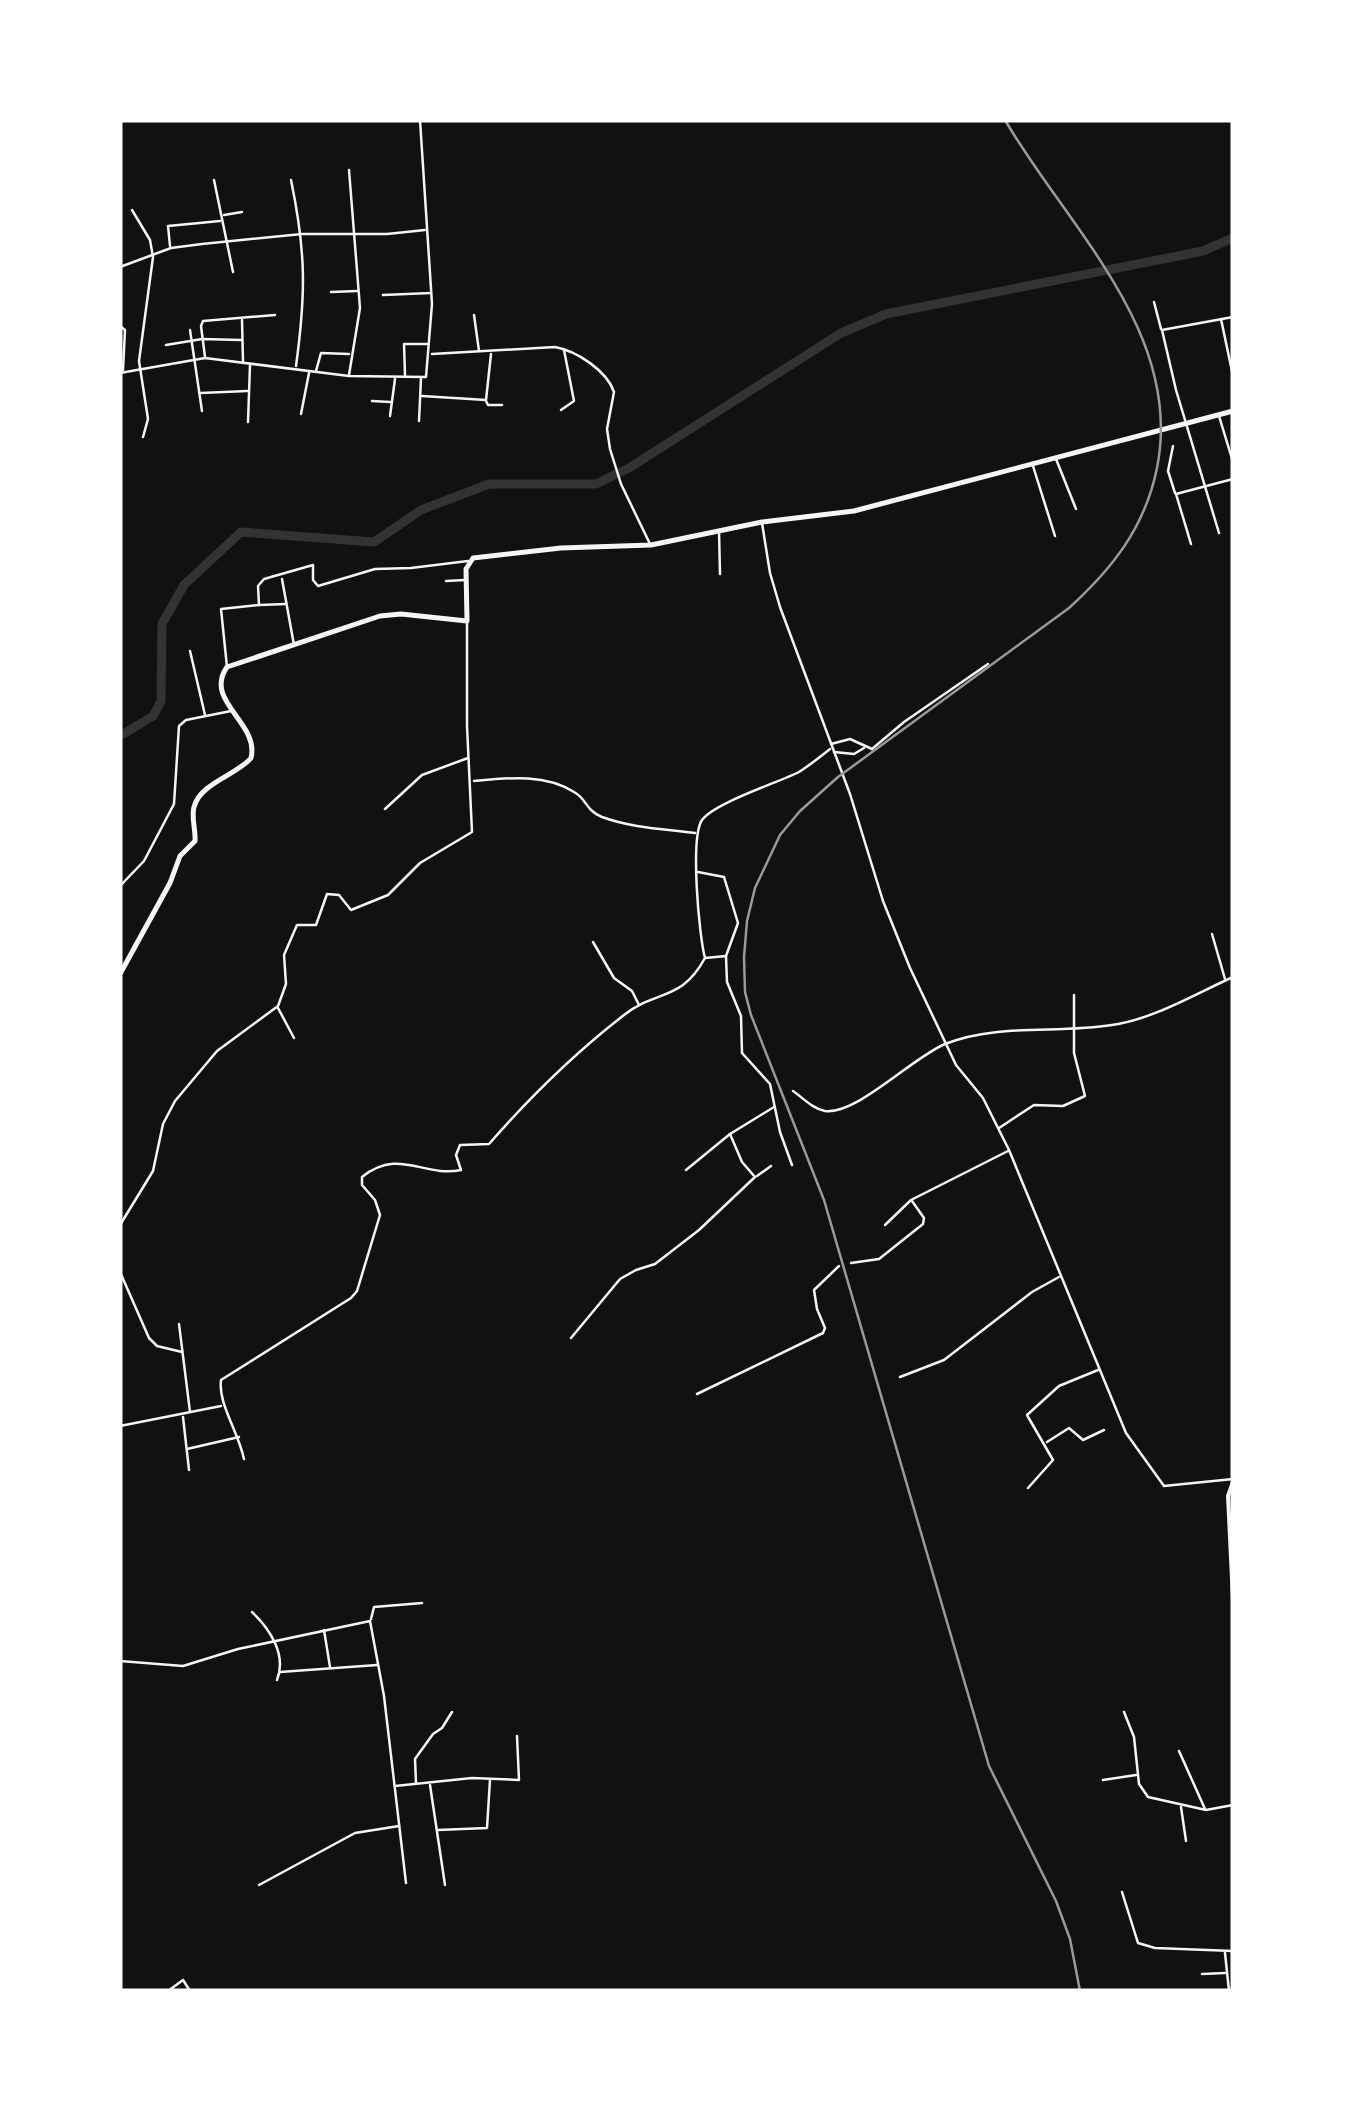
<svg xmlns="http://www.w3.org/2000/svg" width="1353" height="2111" viewBox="0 0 1353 2111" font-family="'Work Sans',sans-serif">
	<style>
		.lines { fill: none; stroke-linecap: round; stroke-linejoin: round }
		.river { stroke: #333; stroke-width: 9 }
		.minor { stroke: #f5f5f5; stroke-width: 2.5 }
		.tertiary { stroke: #f5f5f5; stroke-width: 4 }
		.secondary { stroke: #f5f5f5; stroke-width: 5 }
		.rail { stroke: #9a9a9a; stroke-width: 2.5 }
	</style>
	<rect width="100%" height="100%" fill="#111"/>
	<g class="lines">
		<path class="river" d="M 120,736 L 153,716 L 161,701 L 162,624 L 184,585 L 241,532 L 374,542 L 421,510 L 489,484 L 596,484 L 629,468 L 841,333 L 886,314 L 1203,251 L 1233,238"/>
		<g class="minor">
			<path d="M 214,180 L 233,272"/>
			<path d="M 291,180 C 306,252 306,293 296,366"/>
			<path d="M 132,210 L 150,240 L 153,257 L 139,361 L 148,419 L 143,437"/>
			<path d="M 224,215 L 242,212"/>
			<path d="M 170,246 L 168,226 L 220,221"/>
			<path d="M 120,267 L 171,248 L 202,244 L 302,234 L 387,234 L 425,230"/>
			<path d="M 331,292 L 357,291"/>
			<path d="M 383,295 L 431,293"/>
			<path d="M 1154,302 L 1161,329"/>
			<path d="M 474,315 L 479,351"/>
			<path d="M 1221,319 L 1233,376"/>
			<path d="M 242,320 L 243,362"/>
			<path d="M 120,326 L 125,330 L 123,370"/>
			<path d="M 190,330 L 202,411"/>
			<path d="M 166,345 L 202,339 L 241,340"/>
			<path d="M 432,354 L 555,347 C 577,351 607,371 614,392 L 607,429 L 610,449 L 621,484 L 650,544"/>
			<path d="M 205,357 L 201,326 L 203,321 L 275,315"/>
			<path d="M 316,371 L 321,353 L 349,354"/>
			<path d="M 120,373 L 205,358 L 349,376 L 426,377 L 432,304 L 420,120"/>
			<path d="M 349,375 L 360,308 L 349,170"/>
			<path d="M 405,375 L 404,344 L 428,344"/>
			<path d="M 201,393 L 247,391"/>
			<path d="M 422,396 L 486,400 L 491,354"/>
			<path d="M 372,401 L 390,402"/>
			<path d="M 486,401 L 488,405 L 502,405"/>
			<path d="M 561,410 L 574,401 L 564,350"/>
			<path d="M 301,414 L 309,373"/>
			<path d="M 390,416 L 395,379"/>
			<path d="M 1219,416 L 1233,462"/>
			<path d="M 419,421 L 421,378"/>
			<path d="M 248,422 L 250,365"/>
			<path d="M 1173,446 L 1168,471 L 1175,493"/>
			<path d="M 1056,459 L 1076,509"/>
			<path d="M 1033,466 L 1055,536"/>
			<path d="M 762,523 L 770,573 L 780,607 L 850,794 L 883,901 L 910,968 L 956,1065 L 983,1098 L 1009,1150 L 1126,1433 L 1164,1486 L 1233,1479"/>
			<path d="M 719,531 L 720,574"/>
			<path d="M 1219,533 L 1176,390 L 1162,330 L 1233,317"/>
			<path d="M 1191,544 L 1176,494 L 1233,479"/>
			<path d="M 282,579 L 294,645"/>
			<path d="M 446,581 L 465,580"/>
			<path d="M 259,605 L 286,604"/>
			<path d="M 190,651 L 205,715"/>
			<path d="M 227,667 L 221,609 L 259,605 L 258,586 L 264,579 L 313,565 L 313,580 L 318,586 L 375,569 L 411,568 L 468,561"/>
			<path d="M 831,744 L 850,739 L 872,749 L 904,722 L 988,664"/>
			<path d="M 834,752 L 854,754 L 864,748"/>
			<path d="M 474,781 C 506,778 545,773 574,792 C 587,799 585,810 602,817 C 632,828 664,829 695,833"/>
			<path d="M 385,809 L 422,775 L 468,758"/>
			<path d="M 698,872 L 724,877 L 738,923 L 726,956"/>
			<path d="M 120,886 L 144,861 L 174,804 L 179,726 L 186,720 L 231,711"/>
			<path d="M 1212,934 L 1225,979"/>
			<path d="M 593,942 L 614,978 L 632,991 L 639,1005"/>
			<path d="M 705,958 C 699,936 690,837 702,820 C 714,803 777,783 799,772 C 810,765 820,757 830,749"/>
			<path d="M 278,1008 L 294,1038"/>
			<path d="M 793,1091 C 803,1098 813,1109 825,1111 C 857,1115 913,1057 945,1044 C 998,1023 1057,1034 1112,1025 C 1154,1019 1195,994 1233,977"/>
			<path d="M 999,1128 L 1034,1105 L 1063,1106 L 1085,1096 L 1074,1053 L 1074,995"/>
			<path d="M 686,1170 L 730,1134 L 774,1107"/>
			<path d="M 757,1176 L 771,1166"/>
			<path d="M 120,1225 L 153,1171 L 163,1124 L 175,1101 L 217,1051 L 278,1006 L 286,984 L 284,955 L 297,925 L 316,925 L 327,894 L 339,895 L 351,910 L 388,895 L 420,863 L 472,832 L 467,726 L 467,622"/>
			<path d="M 885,1225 L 911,1200 L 1008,1151"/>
			<path d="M 851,1263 L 879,1259 L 923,1224 L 924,1218 L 912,1201"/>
			<path d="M 120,1272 L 149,1338 L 157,1346 L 182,1352"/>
			<path d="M 179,1324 L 190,1412"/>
			<path d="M 571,1338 L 620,1279 L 636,1270 L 655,1264 L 699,1230 L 755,1177 L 742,1162 L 730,1134"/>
			<path d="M 900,1377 L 944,1360 L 1032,1292 L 1059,1277"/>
			<path d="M 697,1394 L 823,1333 L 825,1328 L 817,1309 L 814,1290 L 839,1266"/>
			<path d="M 183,1417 L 189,1470"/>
			<path d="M 120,1426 L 221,1406"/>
			<path d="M 1047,1442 L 1069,1428 L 1083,1440 L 1104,1430"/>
			<path d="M 187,1449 L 239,1437"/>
			<path d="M 244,1459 C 238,1431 218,1404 221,1380 L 351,1298 L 357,1291 L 380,1215 L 375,1200 L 362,1185 L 362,1177 C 399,1147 424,1178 461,1170 L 456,1155 L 460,1145 L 489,1144 C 530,1097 575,1053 624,1015 C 657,989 681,1002 705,958 L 726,956 L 727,982 L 741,1016 L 742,1053 L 770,1084 L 780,1132 L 792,1165"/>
			<path d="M 1028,1488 L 1053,1460 L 1027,1415 L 1059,1386 L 1098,1370"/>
			<path d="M 252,1612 C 270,1629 287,1655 277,1680"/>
			<path d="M 371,1619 L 374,1607 L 422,1603"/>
			<path d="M 324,1630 L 330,1667"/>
			<path d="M 120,1661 L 183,1666 L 238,1649 L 370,1621 L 384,1696 L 406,1883"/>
			<path d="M 280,1672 L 377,1665"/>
			<path d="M 1124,1712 L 1134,1737 L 1139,1784 L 1148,1797 L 1206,1810 L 1233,1805"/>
			<path d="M 1179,1751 L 1205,1809"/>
			<path d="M 1103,1780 L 1136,1775"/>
			<path d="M 416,1783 L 415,1759 L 433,1734 L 442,1728 L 452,1712"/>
			<path d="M 430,1785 L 445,1885"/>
			<path d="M 395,1786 L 472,1778 L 519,1780 L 517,1736"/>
			<path d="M 1181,1807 L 1186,1841"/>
			<path d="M 438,1830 L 487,1828 L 490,1780"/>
			<path d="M 259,1885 L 355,1833 L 399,1826"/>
			<path d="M 1122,1892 L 1138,1943 L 1155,1948 L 1233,1951"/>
			<path d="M 1225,1953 L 1229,1991"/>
			<path d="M 1202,1974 L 1225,1973"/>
			<path d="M 168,1991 L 183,1980 L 190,1991"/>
		</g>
		<path class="tertiary" d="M 1233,1482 L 1228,1496 L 1233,1600"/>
		<path class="secondary" d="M 120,974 L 170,883 L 180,856 L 195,841 C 196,830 191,818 194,807 C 200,783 237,775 251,758 C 260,723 203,701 227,667 L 380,616 L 401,614 L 467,621 L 466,569 L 473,558 L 561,548 L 651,545 L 762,522 L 854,511 L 1233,411"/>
		<path class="rail" d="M 1005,120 C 1068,228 1184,333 1157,468 C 1145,527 1113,568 1069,608 L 838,777 L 800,811 L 780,835 L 755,888 L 747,921 L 744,957 L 745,992 L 751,1015 L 824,1200 L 989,1766 L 1056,1901 L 1070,1939 L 1080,1991"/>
	</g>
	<rect width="1353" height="2111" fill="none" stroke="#ffffff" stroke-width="245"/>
</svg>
